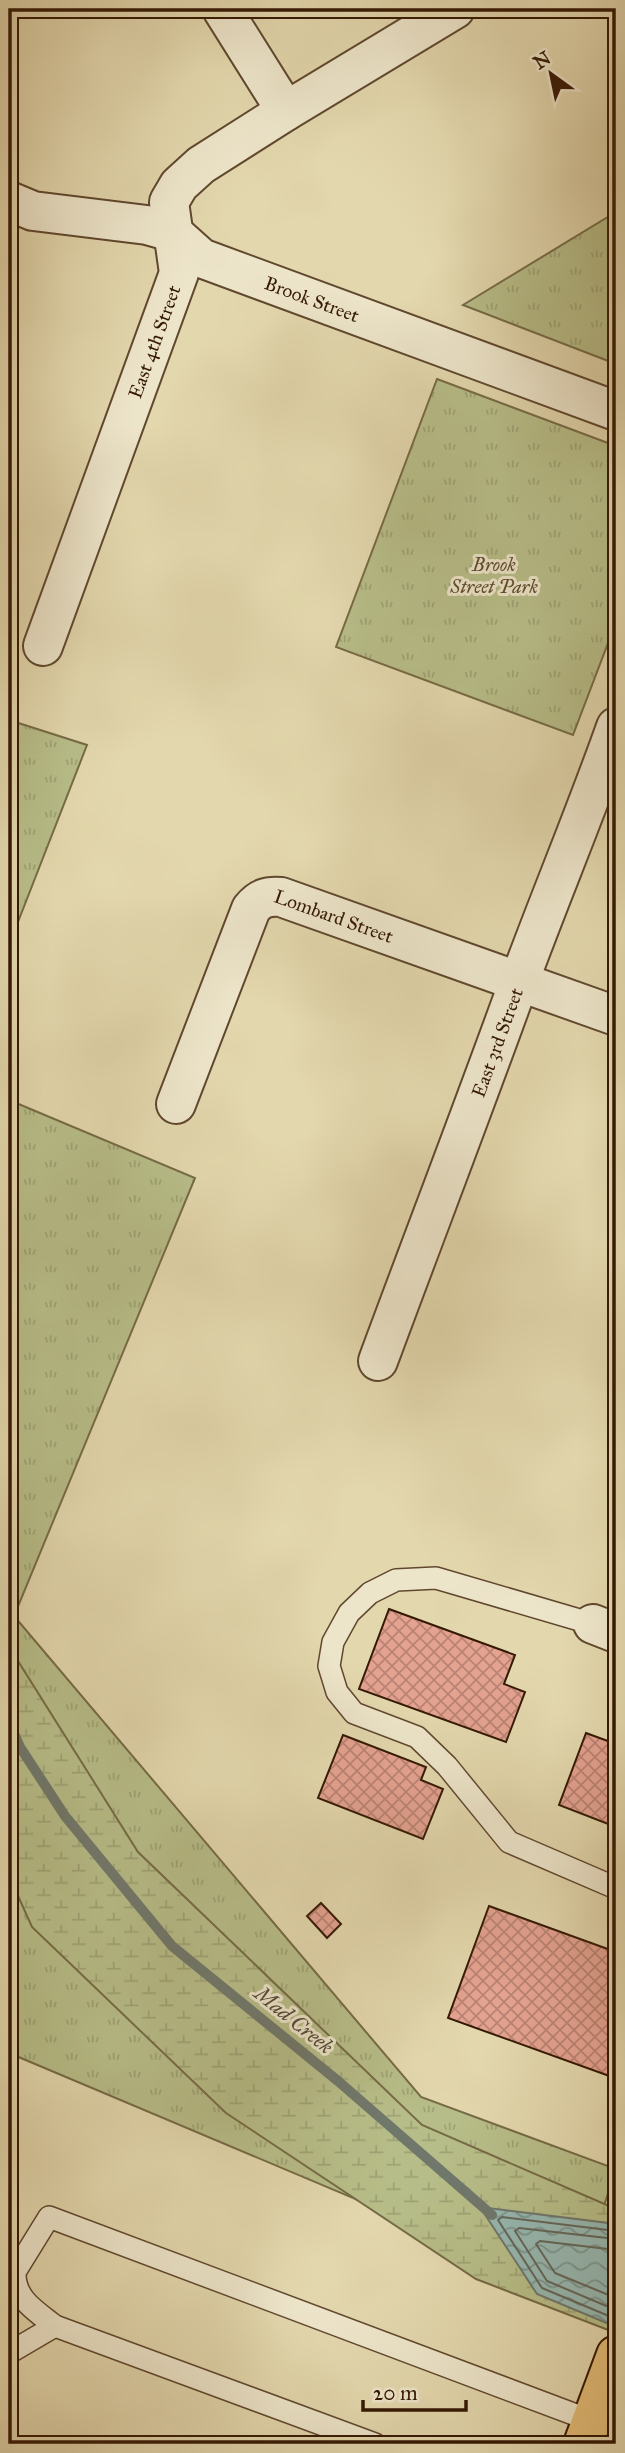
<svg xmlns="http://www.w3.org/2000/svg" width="625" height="2453" viewBox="0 0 625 2453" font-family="'IM FELL Great Primer',serif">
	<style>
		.grass { fill: url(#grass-tufts); stroke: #766b46; stroke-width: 2 }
		.wetland { fill: url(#wetland-marsh); stroke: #766b46; stroke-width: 2 }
		.water { fill: url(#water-waves); stroke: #70786c; stroke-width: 2 }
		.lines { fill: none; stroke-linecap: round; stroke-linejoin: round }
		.shore { stroke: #66685a; stroke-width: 2 }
		.stream { stroke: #70786c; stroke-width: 10 }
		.building { fill: url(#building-cross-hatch); stroke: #351904; stroke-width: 2 }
		.service-casing { stroke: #60482e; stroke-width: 24 }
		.minor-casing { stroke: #60482e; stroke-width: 42 }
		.primary-casing { stroke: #351904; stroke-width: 42 }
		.service { stroke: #ede5ca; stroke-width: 21 }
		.minor { stroke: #ede5ca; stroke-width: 38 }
		.primary { stroke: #e2bc76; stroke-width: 38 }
		.labels { text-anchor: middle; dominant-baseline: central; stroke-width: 6; stroke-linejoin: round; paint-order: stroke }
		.street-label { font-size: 19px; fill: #351904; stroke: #ede5ca }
		.park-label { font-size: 19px; font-style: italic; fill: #5c4a2c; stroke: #ede5ca }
		.water-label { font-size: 21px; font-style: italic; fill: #524938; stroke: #ede5ca }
	</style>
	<defs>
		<pattern id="grass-tufts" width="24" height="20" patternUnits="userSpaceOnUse" patternTransform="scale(1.75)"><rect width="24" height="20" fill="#b7bd88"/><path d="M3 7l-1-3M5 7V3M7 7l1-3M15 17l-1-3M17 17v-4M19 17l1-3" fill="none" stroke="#9ea274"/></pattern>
		<pattern id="wetland-marsh" width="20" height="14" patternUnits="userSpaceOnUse" patternTransform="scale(1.75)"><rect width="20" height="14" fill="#b7bd88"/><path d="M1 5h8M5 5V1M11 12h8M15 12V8" fill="none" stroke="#9ea274"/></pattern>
		<pattern id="water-waves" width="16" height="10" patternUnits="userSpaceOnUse" patternTransform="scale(1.75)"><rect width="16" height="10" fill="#97b8b1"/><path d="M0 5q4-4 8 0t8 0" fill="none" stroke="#7c958e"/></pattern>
		<pattern id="building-cross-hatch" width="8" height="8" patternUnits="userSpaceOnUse" patternTransform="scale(1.75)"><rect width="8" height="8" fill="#e4a290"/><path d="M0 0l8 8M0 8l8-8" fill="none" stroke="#ba8373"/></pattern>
	</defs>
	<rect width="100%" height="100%" fill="#e3d7ad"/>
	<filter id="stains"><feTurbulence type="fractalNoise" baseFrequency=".00286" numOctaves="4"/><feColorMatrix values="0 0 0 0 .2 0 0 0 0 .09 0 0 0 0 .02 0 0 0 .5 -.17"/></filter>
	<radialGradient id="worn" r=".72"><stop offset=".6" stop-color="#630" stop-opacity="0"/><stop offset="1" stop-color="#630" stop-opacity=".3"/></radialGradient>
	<g class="grass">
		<path d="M 616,212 L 616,364 L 463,305 Z"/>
		<path d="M 437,379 L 616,446 L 616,622 L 573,735 L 336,647 Z"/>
		<path d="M 9,720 L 87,745 L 9,945 Z"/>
		<path d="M 9,1100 L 195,1178 L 14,1616 L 421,2097 L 616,2169 L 576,2292 L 9,2053 Z"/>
	</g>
	<path class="wetland" d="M 9,1635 L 18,1661 L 138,1852 L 422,2125 L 616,2209 L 616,2333 L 476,2279 L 226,2113 L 32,1927 L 9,1876 Z"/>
	<path class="water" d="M 480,2207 L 616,2224 L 616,2327 L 537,2294 Z"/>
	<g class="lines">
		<g class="shore">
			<path d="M 616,2231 L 502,2217 L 498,2220 L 542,2288 L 616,2319"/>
			<path d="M 616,2239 L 519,2228 L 515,2231 L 547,2281 L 616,2310"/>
			<path d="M 616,2250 L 540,2241 L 536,2244 L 555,2273 L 616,2298"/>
		</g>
		<path class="stream" d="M 9,1722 L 20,1747 L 65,1816 L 172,1946 L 338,2081 L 492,2215"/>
	</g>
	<g class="building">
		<path d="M 389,1609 L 515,1655 L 504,1684 L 525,1692 L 506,1742 L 359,1689 Z"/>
		<path d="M 586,1733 L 616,1744 L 616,1827 L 559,1805 Z"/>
		<path d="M 343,1735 L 426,1767 L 421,1780 L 443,1789 L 423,1839 L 318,1798 Z"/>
		<path d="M 321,1903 L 341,1924 L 327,1938 L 307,1916 Z"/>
		<path d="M 489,1906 L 616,1952 L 615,2078 L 448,2018 Z"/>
	</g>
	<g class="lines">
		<g class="service-casing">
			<g id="service">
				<path d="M 593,1624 L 436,1578 L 396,1580 L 370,1593 L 349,1613 L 333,1642 L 329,1666 L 337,1692 L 354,1713 L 417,1737 L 447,1766 L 509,1842 L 616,1888"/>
				<path d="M 9,2353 L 55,2326"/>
				<path d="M 375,2444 L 55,2326 C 36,2311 14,2299 15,2272 L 49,2217 L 592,2421"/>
			</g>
		</g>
		<g class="minor-casing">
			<g id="minor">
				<path d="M 222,9 L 286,111"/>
				<path id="s1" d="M 9,201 L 33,211 L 147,225 L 172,232 L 201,258 L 616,411"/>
				<path id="s2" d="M 43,646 L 179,273 L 169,202 L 179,185 L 201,165 L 286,111 L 455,9"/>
				<path id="s3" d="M 176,1104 L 251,909 C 260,898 267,896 281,897 L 616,1016"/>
				<path id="s4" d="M 378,1361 C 425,1234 474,1107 520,979 C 551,895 586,812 616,727"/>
				<path d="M 593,1624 L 616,1633"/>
			</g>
		</g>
		<g class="primary-casing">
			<path id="primary" d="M 583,2444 L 616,2355"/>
		</g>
		<use href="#service" class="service"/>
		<use href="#minor" class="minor"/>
		<use href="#primary" class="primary"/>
	</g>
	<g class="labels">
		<g class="street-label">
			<text stroke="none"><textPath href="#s1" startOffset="324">Brook Street</textPath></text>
			<text stroke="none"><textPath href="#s2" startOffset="324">East 4th Street</textPath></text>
			<text stroke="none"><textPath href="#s3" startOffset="299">Lombard Street</textPath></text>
			<text stroke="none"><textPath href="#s4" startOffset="340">East 3rd Street</textPath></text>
		</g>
		<g class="park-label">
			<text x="494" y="564">Brook<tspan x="494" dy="22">Street Park</tspan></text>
		</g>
		<g class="water-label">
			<text transform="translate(294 2020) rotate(39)">Mad Creek</text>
		</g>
	</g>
	<rect width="625" height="2453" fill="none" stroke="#e3d7ad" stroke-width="35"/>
	<rect x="10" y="10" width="604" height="2432" fill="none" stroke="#351904" stroke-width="3.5"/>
	<rect x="18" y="18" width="590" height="2418" fill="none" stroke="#351904" stroke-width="2"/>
	<g transform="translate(551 74) rotate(327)" stroke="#ede5ca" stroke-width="5" paint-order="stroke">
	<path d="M0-5L12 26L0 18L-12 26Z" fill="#351904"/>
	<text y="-10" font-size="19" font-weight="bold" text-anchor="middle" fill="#351904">N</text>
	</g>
	<path d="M363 2400v10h103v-10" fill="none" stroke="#351904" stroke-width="3.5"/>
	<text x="373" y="2400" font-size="21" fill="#351904" stroke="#ede5ca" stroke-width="5" paint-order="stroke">20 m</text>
	<rect width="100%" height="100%" filter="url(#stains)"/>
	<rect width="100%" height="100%" fill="url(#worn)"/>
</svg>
